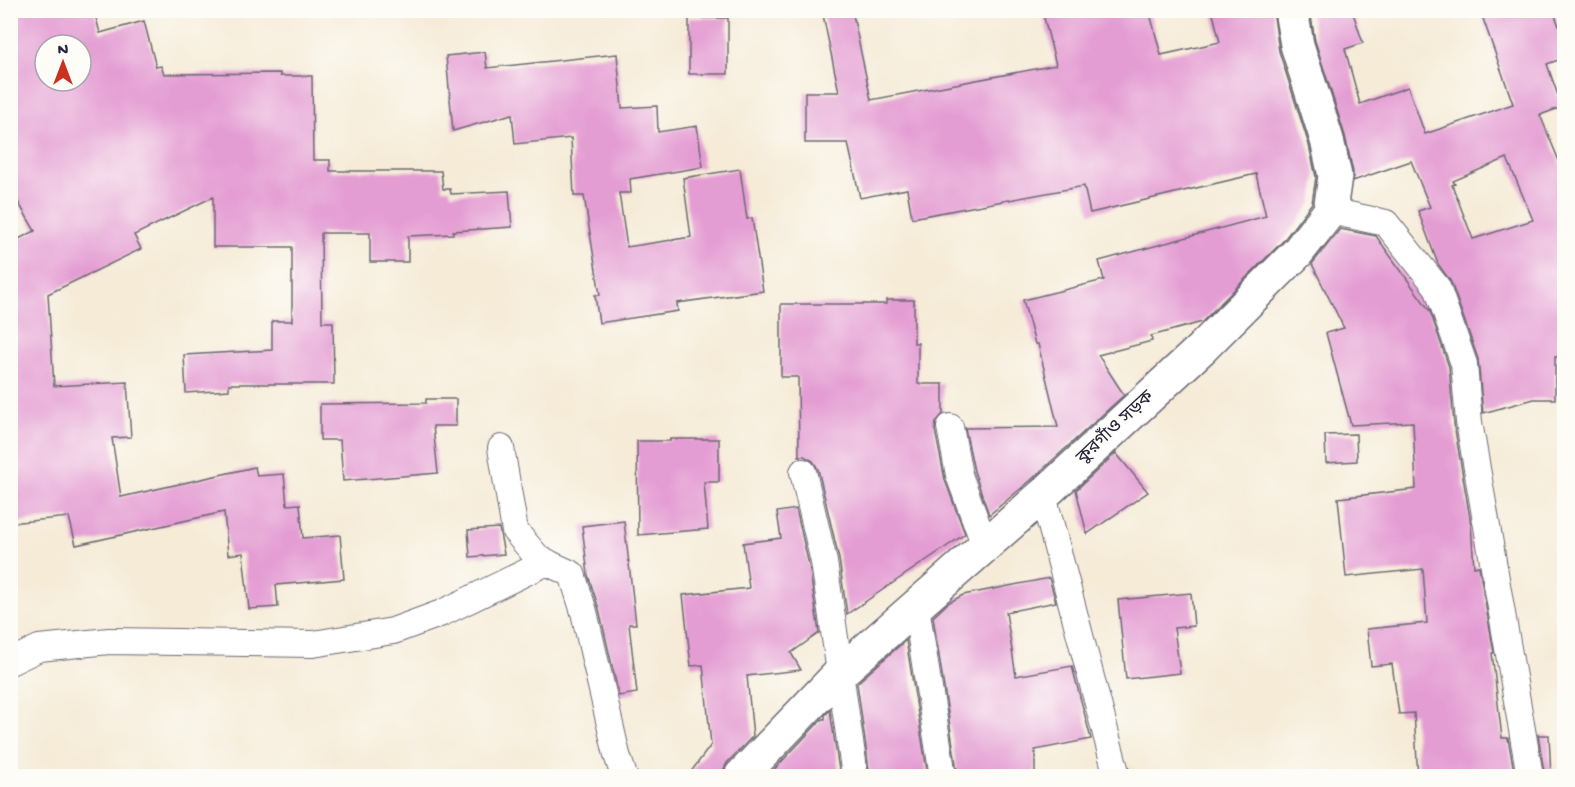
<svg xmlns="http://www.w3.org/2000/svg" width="1575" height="787" viewBox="0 0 1575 787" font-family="'Gochi Hand','Noto Sans Bengali',sans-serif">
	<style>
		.building { fill: #e49dd3; fill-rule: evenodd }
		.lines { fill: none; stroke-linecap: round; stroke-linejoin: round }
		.street-casing { stroke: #6c6872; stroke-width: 28 }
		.secondary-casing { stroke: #6c6872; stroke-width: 36 }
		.street { stroke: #fff; stroke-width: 26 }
		.secondary { stroke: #fff; stroke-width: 33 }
		.labels { text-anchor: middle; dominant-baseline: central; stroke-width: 4.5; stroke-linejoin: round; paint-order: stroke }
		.street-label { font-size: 18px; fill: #22223b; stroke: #fdfcf7 }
	</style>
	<rect width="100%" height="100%" fill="#fdfcf7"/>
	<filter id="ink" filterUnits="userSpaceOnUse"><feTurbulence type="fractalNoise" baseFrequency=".0167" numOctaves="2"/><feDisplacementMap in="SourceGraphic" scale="12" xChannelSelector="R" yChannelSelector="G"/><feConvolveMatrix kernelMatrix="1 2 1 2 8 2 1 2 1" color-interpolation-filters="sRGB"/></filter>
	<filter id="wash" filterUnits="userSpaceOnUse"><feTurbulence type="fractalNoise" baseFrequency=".008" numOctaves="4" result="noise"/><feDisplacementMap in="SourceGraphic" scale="24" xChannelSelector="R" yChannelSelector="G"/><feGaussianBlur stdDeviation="1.35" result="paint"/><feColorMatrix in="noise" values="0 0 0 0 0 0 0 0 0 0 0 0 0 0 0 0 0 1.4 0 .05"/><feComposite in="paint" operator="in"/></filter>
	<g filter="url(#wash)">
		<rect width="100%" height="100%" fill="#f5ebd7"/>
		<g id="blocks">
			<g class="building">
				<path d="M 10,10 L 94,10 L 100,33 L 144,21 L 156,67 L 161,66 L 164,74 L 280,73 L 280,76 L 312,76 L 313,160 L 330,160 L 330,171 L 441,171 L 443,189 L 450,189 L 451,194 L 509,191 L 512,227 L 453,231 L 453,234 L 408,236 L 408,262 L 370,262 L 370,233 L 321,233 L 322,322 L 333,322 L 334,384 L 229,384 L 229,390 L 186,393 L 184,355 L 272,350 L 272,321 L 292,321 L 292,247 L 213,247 L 213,197 L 134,235 L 141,249 L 48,294 L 54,386 L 127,382 L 131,437 L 112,438 L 121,497 L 255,467 L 257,476 L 284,474 L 287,505 L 300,504 L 303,538 L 340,535 L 344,579 L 276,585 L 278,607 L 249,609 L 243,553 L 228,555 L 224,512 L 76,545 L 69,517 L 10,523 L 10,243 L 35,231 L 10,188 ZM 45,45 L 81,45 L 81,81 L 45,81 Z"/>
				<path d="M 822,10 L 852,10 L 871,100 L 1056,65 L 1042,10 L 1149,10 L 1161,55 L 1220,42 L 1212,10 L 1273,10 L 1279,51 L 1309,145 L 1316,177 L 1312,203 L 1283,241 L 1202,322 L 1151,336 L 1152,341 L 1098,355 L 1124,395 L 1030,481 L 989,515 L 974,471 L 965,428 L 1058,427 L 1038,344 L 1035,344 L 1023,300 L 1104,280 L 1099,261 L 1266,216 L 1256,174 L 1090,213 L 1084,186 L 912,218 L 907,189 L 860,198 L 848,143 L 805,143 L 805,92 L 839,92 Z"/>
				<path d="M 1310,10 L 1352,10 L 1363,43 L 1345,49 L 1360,104 L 1408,87 L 1425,134 L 1513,104 L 1480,10 L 1553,10 L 1559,26 L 1564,24 L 1564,58 L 1547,64 L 1562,107 L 1540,115 L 1564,173 L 1564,356 L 1555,357 L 1555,399 L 1534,399 L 1483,413 L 1478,359 L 1451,282 L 1438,264 L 1418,211 L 1430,207 L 1411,161 L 1353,181 L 1353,172 L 1345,136 L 1315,41 ZM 1507,158 L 1533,220 L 1473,239 L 1452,185 L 1455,184 L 1453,181 Z"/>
				<rect x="689" y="18" width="39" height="56"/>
				<path d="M 485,52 L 487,68 L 617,54 L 622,108 L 657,106 L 658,132 L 697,126 L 703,167 L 630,179 L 631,193 L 619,193 L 627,247 L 691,237 L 683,178 L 740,169 L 747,219 L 752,218 L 763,291 L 677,303 L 678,311 L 599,323 L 595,295 L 600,295 L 584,196 L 574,196 L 571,138 L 515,144 L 512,114 L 453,131 L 446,56 Z"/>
				<path d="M 1340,229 L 1376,236 L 1430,311 L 1449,367 L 1454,424 L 1471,524 L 1474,567 L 1479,566 L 1494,653 L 1492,653 L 1502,738 L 1508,738 L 1515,777 L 1418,777 L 1414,713 L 1399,714 L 1392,664 L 1371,666 L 1367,629 L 1427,623 L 1423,569 L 1346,577 L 1338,498 L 1416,489 L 1413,422 L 1351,425 L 1326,333 L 1344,328 L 1312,264 Z"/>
				<path d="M 886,300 L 914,300 L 914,343 L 918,343 L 918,384 L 943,384 L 943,414 L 936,422 L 935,430 L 945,480 L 965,534 L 847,614 L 839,559 L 818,469 L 813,461 L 804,456 L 799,456 L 798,377 L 781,377 L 781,304 L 886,304 Z"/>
				<path d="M 426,399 L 456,399 L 456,426 L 433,426 L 438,473 L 343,481 L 340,440 L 320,440 L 320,404 L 426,403 Z"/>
				<path d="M 1356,434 L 1357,461 L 1326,463 L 1325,435 Z"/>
				<path d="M 670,439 L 719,439 L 719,482 L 704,482 L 708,529 L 638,535 L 637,441 L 670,441 Z"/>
				<path d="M 1116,453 L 1148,492 L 1087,534 L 1076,490 Z"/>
				<path d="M 796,509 L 809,565 L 819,633 L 791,653 L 801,670 L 747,676 L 753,736 L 727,763 L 723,771 L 723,777 L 687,777 L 711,745 L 703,665 L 691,666 L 683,595 L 749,588 L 743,543 L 781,538 L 777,512 Z"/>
				<path d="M 624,521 L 636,624 L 629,624 L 637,693 L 619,696 L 599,609 L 588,575 L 582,526 Z"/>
				<path d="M 499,528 L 504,554 L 470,557 L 468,530 Z"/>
				<path d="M 1049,578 L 1056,602 L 1006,612 L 1016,676 L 1072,666 L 1091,739 L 1035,750 L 1035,777 L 958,777 L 933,617 L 948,603 L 963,595 Z"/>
				<path d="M 1191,593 L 1194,626 L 1174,628 L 1180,673 L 1126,679 L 1118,600 Z"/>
				<path d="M 906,640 L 928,777 L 870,777 L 857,683 Z"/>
				<path d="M 830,710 L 840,777 L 767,777 L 822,719 L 825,719 L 825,715 Z"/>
				<path d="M 1538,735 L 1549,735 L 1551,777 L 1545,777 Z"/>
			</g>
		</g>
	</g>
	<g filter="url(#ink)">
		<use href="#blocks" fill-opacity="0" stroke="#6c6872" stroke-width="1.5"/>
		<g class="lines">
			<g class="street-casing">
				<g id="street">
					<path d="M 1330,211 L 1386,223 L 1437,287 L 1464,364 L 1469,422 L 1530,776"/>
					<path d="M 950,427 L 959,475 L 985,546"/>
					<path d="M 501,448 L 515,531 L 539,559 L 572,574 L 584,612 L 617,755 L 624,776"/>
					<path d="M 803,472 L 824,562 L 855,776"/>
					<path d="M 1043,495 L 1117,776"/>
					<path d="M 916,607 L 943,776"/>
					<path d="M 10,662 L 39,648 L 109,641 L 313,644 L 393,631 L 442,613 L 547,562"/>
				</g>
			</g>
			<g class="secondary-casing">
				<path id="secondary" d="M 741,776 L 841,672 L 1043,495 L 1201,349 L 1297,253 L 1330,211 L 1335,176 L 1327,140 L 1297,45 L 1291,10"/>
			</g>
			<use href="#street" class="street"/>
			<use href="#secondary" class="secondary"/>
		</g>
	</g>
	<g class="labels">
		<g class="street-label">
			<text transform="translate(1116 428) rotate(-43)">কুরগাঁও সড়ক</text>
		</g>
	</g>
	<rect width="1575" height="787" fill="none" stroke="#fdfcf7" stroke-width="36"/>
	<g transform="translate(63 63)"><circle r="28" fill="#fdfcf7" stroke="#a5a5ac" stroke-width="1.5"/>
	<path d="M0-4.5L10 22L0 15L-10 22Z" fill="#c8321e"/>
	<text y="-9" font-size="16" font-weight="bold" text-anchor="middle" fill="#22223b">N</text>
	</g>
</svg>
